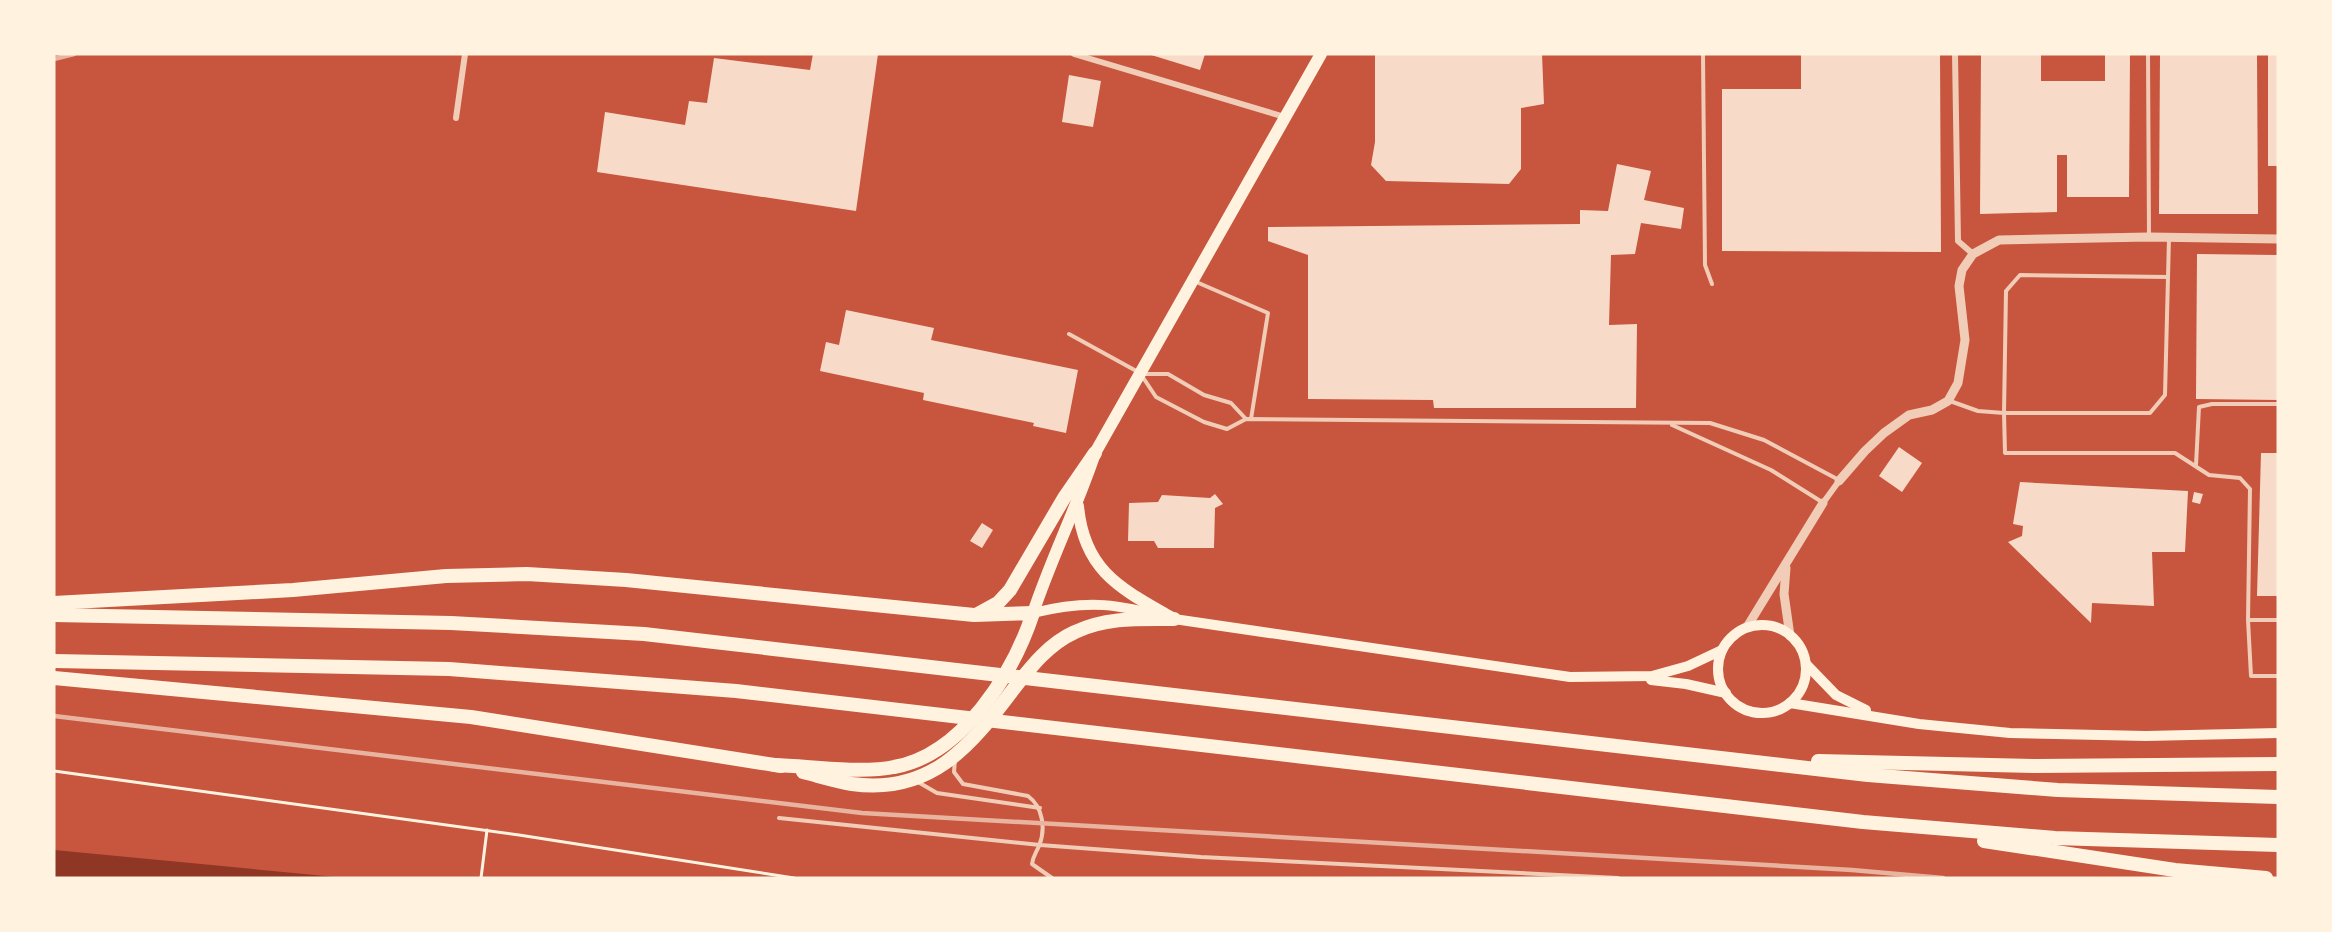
<svg xmlns="http://www.w3.org/2000/svg" width="2332" height="932" viewBox="0 0 2332 932" font-family="'PT Serif',serif">
	<style>
		.water { fill: #8f3625 }
		.building { fill: #f7dbc8 }
		.lines { fill: none; stroke-linecap: round; stroke-linejoin: round }
		.path { stroke: #fff3e0; stroke-width: 3 }
		.service { stroke: #f1ccb7; stroke-width: 4 }
		.minor { stroke: #f1ccb7; stroke-width: 6 }
		.tertiary { stroke: #f1ccb7; stroke-width: 9 }
		.secondary { stroke: #fff3e0; stroke-width: 10 }
		.primary { stroke: #fff3e0; stroke-width: 12 }
		.motorway { stroke: #fff3e0; stroke-width: 14 }
		.rail { stroke: #e9b49f; stroke-width: 4.5 }
	</style>
	<rect width="100%" height="100%" fill="#c8553d"/>
	<path class="water" d="M 54,850 L 346,878 L 54,878 Z"/>
	<g class="building">
		<path d="M 813,54 L 878,54 L 856,211 L 597,172 L 605,112 L 685,125 L 689,101 L 707,103 L 714,58 L 810,70 Z"/>
		<path d="M 1148,54 L 1205,54 L 1200,70 Z"/>
		<path d="M 1375,54 L 1542,54 L 1544,104 L 1521,108 L 1521,169 L 1509,184 L 1386,181 L 1371,165 L 1375,142 Z"/>
		<path d="M 1981,54 L 2041,54 L 2041,81 L 2105,81 L 2105,54 L 2130,54 L 2129,197 L 2067,197 L 2067,155 L 2057,155 L 2057,212 L 1980,214 Z"/>
		<path d="M 2160,54 L 2257,54 L 2258,214 L 2159,214 Z"/>
		<rect x="2268" y="54" width="10" height="112"/>
		<path d="M 1801,55 L 1940,55 L 1941,252 L 1722,251 L 1722,89 L 1801,89 Z"/>
		<path d="M 1069,75 L 1101,81 L 1093,127 L 1062,122 Z"/>
		<path d="M 1617,164 L 1651,171 L 1644,200 L 1684,208 L 1681,229 L 1641,223 L 1635,254 L 1611,255 L 1609,325 L 1637,324 L 1636,408 L 1434,408 L 1433,400 L 1308,399 L 1308,255 L 1268,241 L 1268,227 L 1580,224 L 1580,210 L 1608,211 Z"/>
		<path d="M 2197,254 L 2278,255 L 2278,400 L 2196,399 Z"/>
		<path d="M 846,310 L 934,328 L 931,340 L 1078,370 L 1066,433 L 1033,426 L 1034,423 L 923,400 L 924,393 L 820,371 L 826,342 L 839,345 Z"/>
		<path d="M 1899,447 L 1922,463 L 1902,492 L 1879,476 Z"/>
		<path d="M 2261,453 L 2278,453 L 2278,596 L 2257,596 Z"/>
		<path d="M 2020,482 L 2188,491 L 2185,552 L 2152,552 L 2154,606 L 2092,603 L 2091,623 L 2008,542 L 2022,536 L 2023,526 L 2013,524 Z"/>
		<path d="M 2194,492 L 2203,494 L 2200,504 L 2192,502 Z"/>
		<path d="M 1215,494 L 1223,504 L 1215,508 L 1214,548 L 1158,548 L 1154,541 L 1128,541 L 1129,503 L 1158,502 L 1162,495 L 1210,498 Z"/>
		<path d="M 982,523 L 993,530 L 982,548 L 970,541 Z"/>
	</g>
	<g class="lines">
		<g class="path">
			<path d="M 54,771 L 519,835 L 794,878"/>
			<path d="M 481,878 L 487,830"/>
		</g>
		<g class="service">
			<path d="M 1703,54 L 1705,265 L 1712,284"/>
			<path d="M 2148,54 L 2149,237"/>
			<path d="M 2168,277 L 2020,275 L 2006,291 L 2004,413 L 2150,413 L 2165,395 L 2169,238"/>
			<path d="M 1194,281 L 1268,313 L 1251,419"/>
			<path d="M 1069,334 L 1140,373 L 1156,397 L 1204,422 L 1227,429 L 1246,419 L 1710,423 L 1764,440 L 1839,480"/>
			<path d="M 1144,374 L 1168,374 L 1204,395 L 1231,403 L 1246,419"/>
			<path d="M 1950,401 L 1978,411 L 2004,413 L 2005,453 L 2175,453 L 2209,475 L 2240,478 L 2250,489 L 2248,620 L 2251,676 L 2278,676"/>
			<path d="M 1672,425 L 1771,470 L 1822,502"/>
			<path d="M 2196,465 L 2199,407 L 2212,404 L 2278,404"/>
			<path d="M 2248,620 L 2278,620"/>
			<path d="M 955,760 L 954,772 L 963,784 L 1028,796 C 1043,807 1046,829 1039,846 C 1036,853 1033,856 1032,864 L 1052,878"/>
			<path d="M 918,782 L 937,793 L 1040,808"/>
			<path d="M 779,818 L 1040,845 L 1201,857 L 1618,878"/>
		</g>
		<g class="minor">
			<path d="M 1074,54 L 1285,117"/>
			<path d="M 1955,54 L 1958,241 L 1973,254"/>
			<path d="M 456,118 L 465,54"/>
			<path d="M 1823,503 L 1839,481"/>
		</g>
		<g class="tertiary">
			<path d="M 1839,481 L 1865,451 L 1884,433 L 1909,415 L 1932,410 L 1948,401 L 1958,383 L 1965,340 L 1959,286 L 1962,270 L 1973,254 L 1999,240 L 2149,237 L 2278,239"/>
			<path d="M 1786,568 L 1784,594 L 1790,636"/>
			<path d="M 1747,627 L 1823,503"/>
		</g>
		<g class="secondary">
			<path d="M 1033,613 C 1090,599 1118,604 1174,619 L 1570,677 L 1652,676 L 1688,666 L 1722,650"/>
			<circle cx="1762" cy="669" r="44"/>
			<path d="M 1806,664 L 1836,695 L 1866,710"/>
			<path d="M 1651,680 L 1686,684 L 1726,693"/>
			<path d="M 1790,703 L 1919,724 L 2010,733 L 2146,736 L 2278,733"/>
		</g>
		<g class="primary">
			<path d="M 1078,506 C 1084,572 1122,589 1174,619"/>
			<path d="M 1033,613 C 1051,559 1077,507 1095,453 L 1321,54"/>
		</g>
		<g class="motorway">
			<path d="M 54,603 L 293,590 L 446,576 L 527,574 L 626,580 L 974,615 L 1033,613 C 1013,674 962,755 894,767 C 860,774 810,766 774,765"/>
			<path d="M 978,614 L 998,603 L 1010,590 L 1064,498 L 1095,453"/>
			<path d="M 54,615 L 451,623 L 644,634 L 1868,775 L 2058,790 L 2278,797"/>
			<path d="M 54,661 L 449,669 L 736,691 L 1863,822 L 2055,838 L 2278,845"/>
			<path d="M 54,678 L 471,717 L 781,766"/>
			<path d="M 1818,761 L 2035,766 L 2278,764"/>
			<path d="M 803,772 C 819,776 835,781 852,784 C 930,795 970,747 1012,691 C 1030,668 1048,644 1075,632 C 1106,617 1140,619 1174,619"/>
			<path d="M 1984,841 L 2175,870 L 2266,878"/>
		</g>
		<g class="rail">
			<path d="M 54,59 L 74,54"/>
			<path d="M 54,716 L 862,813 L 1852,870 L 1943,878"/>
		</g>
	</g>
	<rect width="2332" height="932" fill="none" stroke="#fff3e0" stroke-width="111"/>
</svg>
